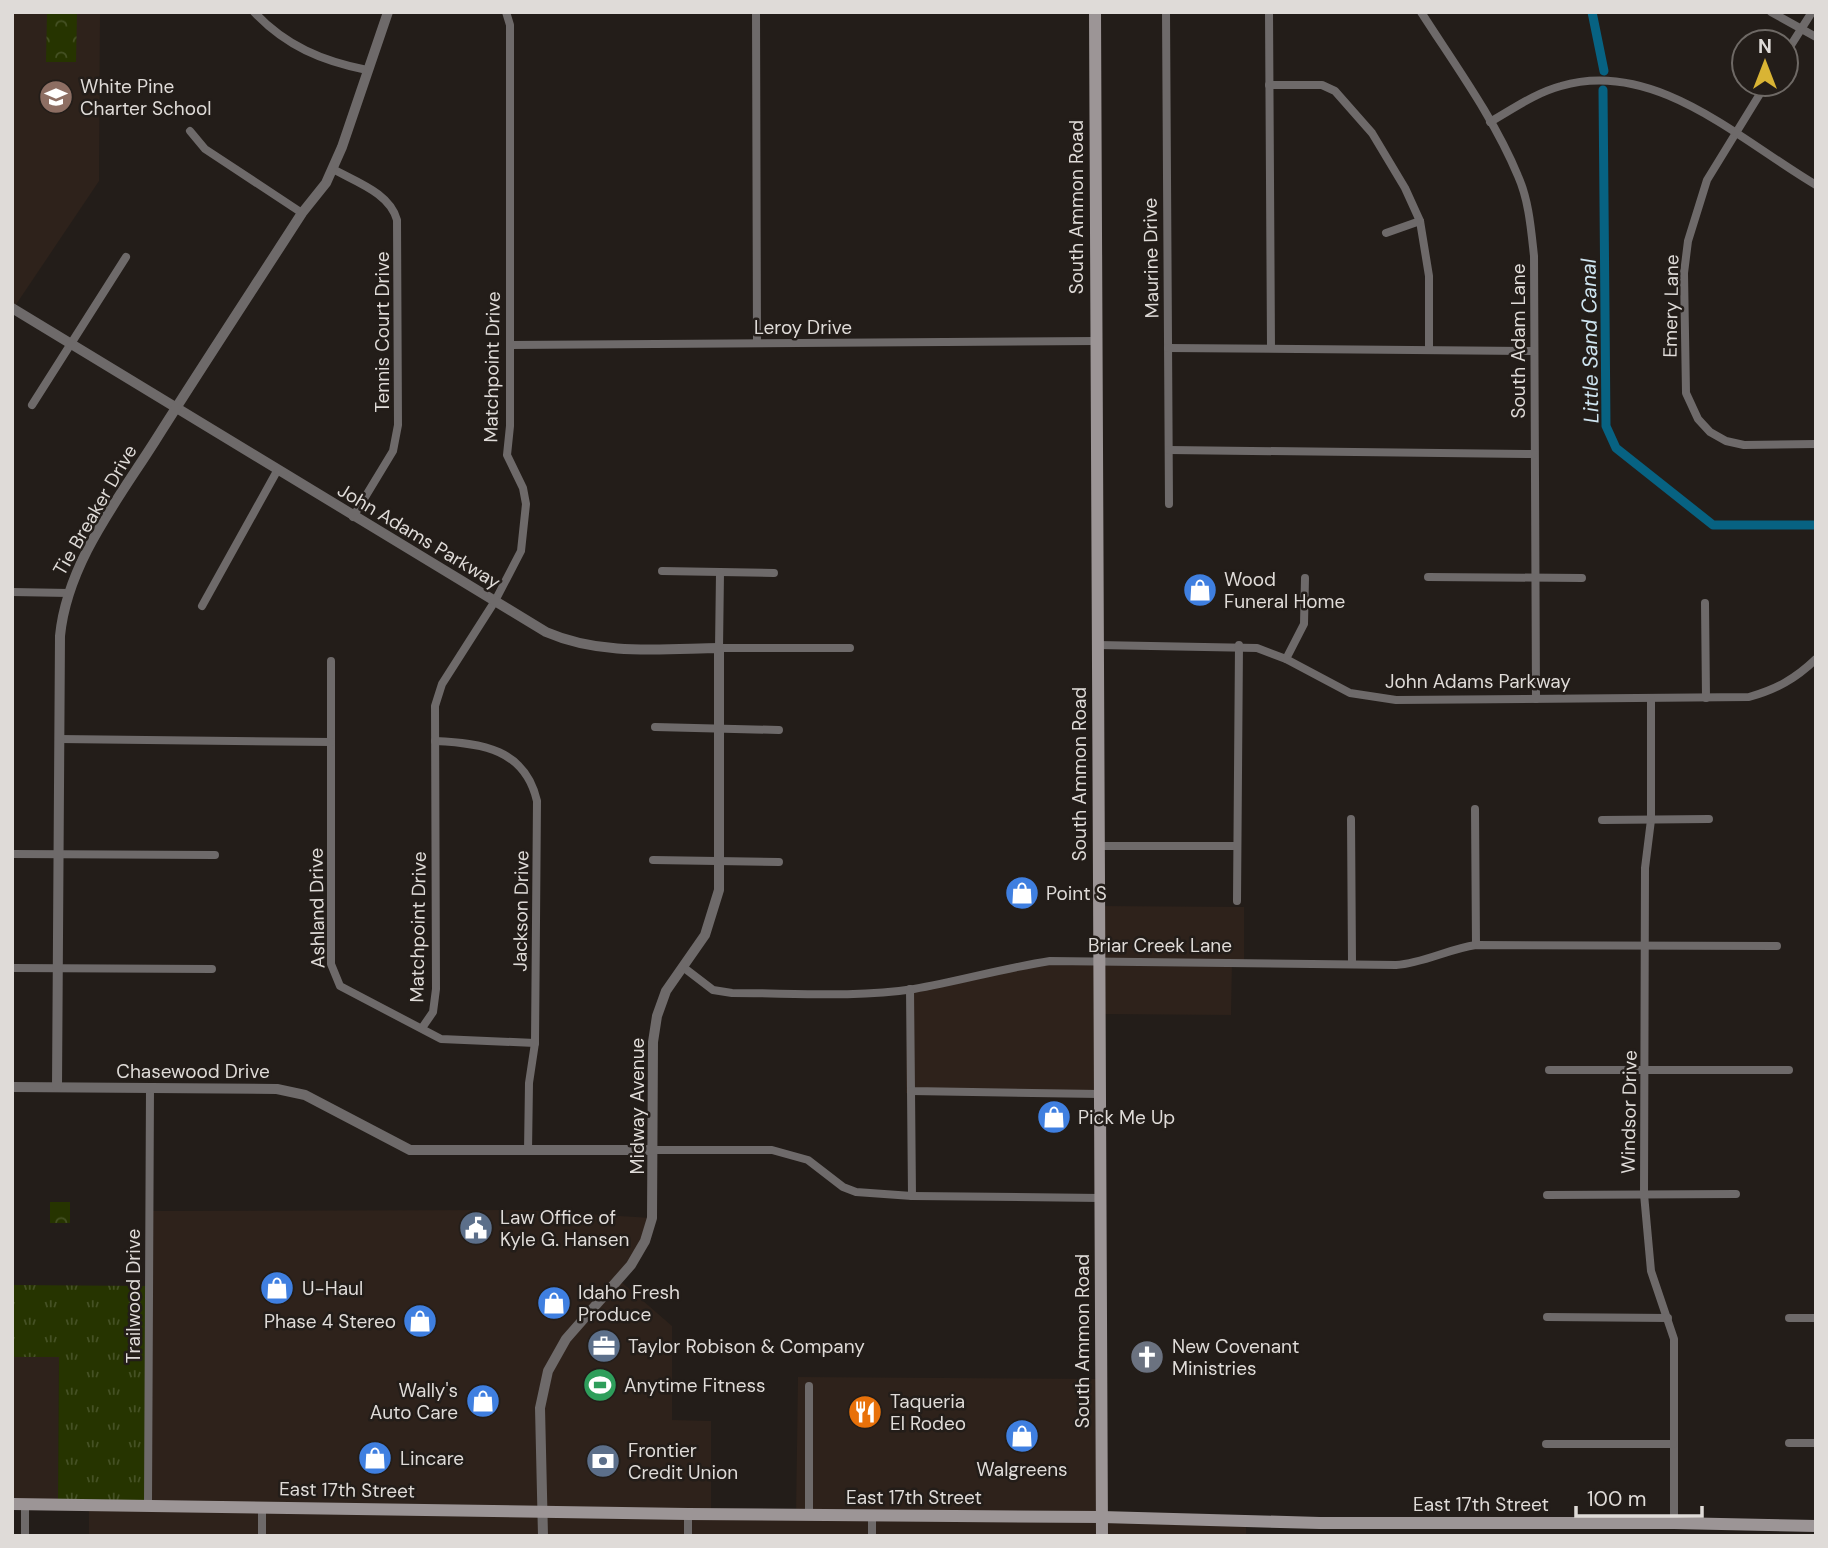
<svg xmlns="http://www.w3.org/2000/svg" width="1828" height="1548" viewBox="0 0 1828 1548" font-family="'DM Sans',sans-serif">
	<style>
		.built { fill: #2e221b }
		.grass { fill: url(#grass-tufts) }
		.park { fill: url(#park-crowns) }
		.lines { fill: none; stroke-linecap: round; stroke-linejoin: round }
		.canal { stroke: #076282; stroke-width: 9 }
		.minor { stroke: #6e6a6a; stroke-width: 8 }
		.tertiary { stroke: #6e6a6a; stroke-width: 10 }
		.secondary { stroke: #9c9596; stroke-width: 12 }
		.labels { text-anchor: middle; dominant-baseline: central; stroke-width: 5; stroke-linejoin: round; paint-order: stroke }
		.poi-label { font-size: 19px; fill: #dfdbd8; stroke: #231d19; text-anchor: start }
		.street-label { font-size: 19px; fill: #dfdbd8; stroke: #231d19 }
		.water-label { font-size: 21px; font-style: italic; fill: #cee4f0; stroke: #231d19 }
	</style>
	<defs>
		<pattern id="grass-tufts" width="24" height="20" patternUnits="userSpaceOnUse" patternTransform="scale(1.75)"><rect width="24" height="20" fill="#263400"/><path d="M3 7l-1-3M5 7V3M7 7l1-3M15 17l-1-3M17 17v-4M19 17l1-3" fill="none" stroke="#455124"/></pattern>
		<pattern id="park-crowns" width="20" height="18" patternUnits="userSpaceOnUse" patternTransform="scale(1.75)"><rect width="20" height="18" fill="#263400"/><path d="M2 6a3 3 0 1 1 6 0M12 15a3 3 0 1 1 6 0" fill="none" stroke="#455124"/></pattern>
	</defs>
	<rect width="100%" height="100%" fill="#231d19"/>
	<g class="built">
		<path d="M 12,12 L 100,12 L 99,181 L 13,309 Z"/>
		<path d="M 1099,906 L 1244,907 L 1244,961 L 1232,962 L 1231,1015 L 1099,1014 L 1099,1094 L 906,1093 L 907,990 L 1003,968 L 1099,959 Z"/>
		<path d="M 522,1210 L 652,1218 L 619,1280 L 672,1326 L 672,1420 L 711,1421 L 711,1515 L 796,1515 L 798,1377 L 1102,1379 L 1102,1516 L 1246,1522 L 1246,1536 L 89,1536 L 89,1504 L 148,1505 L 150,1211 Z"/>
		<path d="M 12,1357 L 59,1357 L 58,1504 L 12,1504 Z"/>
	</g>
	<path class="grass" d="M 12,1285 L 149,1286 L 148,1505 L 58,1504 L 59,1357 L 12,1357 Z"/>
	<g class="park">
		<path d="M 47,12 L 77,12 L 76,62 L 46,62 Z"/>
		<rect x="50" y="1202" width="20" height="21"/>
	</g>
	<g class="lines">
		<g class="canal">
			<path d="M 1592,12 L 1604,71"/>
			<path d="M 1603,90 L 1606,426 L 1616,448 L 1713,525 L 1816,525"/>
		</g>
		<g class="minor">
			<path d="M 254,12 C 286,46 322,61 367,70"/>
			<path d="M 756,12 L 757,343"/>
			<path d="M 1166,12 L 1169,504"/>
			<path d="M 1269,12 L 1271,348"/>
			<path d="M 1421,12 C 1455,65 1494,118 1518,176 C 1529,201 1531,229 1534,256 L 1536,699"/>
			<path d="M 1771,12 L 1816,37"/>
			<path d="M 1786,53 L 1812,12"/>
			<path d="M 1766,84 L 1707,180 L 1688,241 L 1684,273 L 1686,393 L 1698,419 L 1710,432 L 1726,441 L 1744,445 L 1816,444"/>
			<path d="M 1269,85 L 1322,85 L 1335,91 L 1372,133 L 1405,188 L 1420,221 L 1429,276 L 1429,349"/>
			<path d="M 1490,122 C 1513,109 1535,93 1561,86 C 1655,58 1741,141 1816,185"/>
			<path d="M 190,131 L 205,149 L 302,213"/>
			<path d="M 333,169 C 356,182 390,193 397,220 L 398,425 L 393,451 L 353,517"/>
			<path d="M 1386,233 L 1420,221"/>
			<path d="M 510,345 L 1096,341"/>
			<path d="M 1168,348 L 1534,351"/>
			<path d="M 32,405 L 126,257"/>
			<path d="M 1169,450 L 1533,454"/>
			<path d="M 662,571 L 774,573"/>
			<path d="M 720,573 L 719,648 L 850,648"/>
			<path d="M 1428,577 L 1582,578"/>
			<path d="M 12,592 L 69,593"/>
			<path d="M 1705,603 L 1706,698"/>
			<path d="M 202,606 L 277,471"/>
			<path d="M 1098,645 L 1257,648 L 1286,659 L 1350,693 L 1396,700 L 1749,697 C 1777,689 1795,679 1816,659"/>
			<path d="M 1286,659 L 1304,624 L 1305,578"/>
			<path d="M 331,661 L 331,964 L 340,986 L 441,1039 L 535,1043"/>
			<path d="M 1651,698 L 1651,820 L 1645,868 L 1644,1194 L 1651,1271 L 1674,1339 L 1674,1523"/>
			<path d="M 655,727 L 779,730"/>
			<path d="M 59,739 L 331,742"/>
			<path d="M 435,741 C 482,743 525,749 537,801 L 535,1043 L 529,1083 L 528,1151"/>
			<path d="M 1475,809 L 1476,945"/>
			<path d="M 1351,819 L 1352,963"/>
			<path d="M 1602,820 L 1709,819"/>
			<path d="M 1100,846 L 1237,846"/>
			<path d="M 12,854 L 215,855"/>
			<path d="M 653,860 L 779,862"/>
			<path d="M 1237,901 L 1239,645"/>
			<path d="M 683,967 L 713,990 L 732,993 C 792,993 855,998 914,989 C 960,981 1004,968 1050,961 L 1396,965 C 1424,963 1448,949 1476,945 L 1777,946"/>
			<path d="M 12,968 L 212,969"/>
			<path d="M 910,989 L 911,1091 L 1099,1094"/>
			<path d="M 422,1028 L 433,1012 L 436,989 L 435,706 L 442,684 L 495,601 L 521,551 L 526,504 L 523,488 L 507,455 L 510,426 L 510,25 L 506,12"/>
			<path d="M 1549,1070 L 1789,1070"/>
			<path d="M 654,1150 L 772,1150 L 808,1160 L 843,1187 L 856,1192 L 912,1196 L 911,1091"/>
			<path d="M 1547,1195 L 1736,1194"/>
			<path d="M 912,1196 L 1101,1198"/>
			<path d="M 1547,1317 L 1668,1318"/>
			<path d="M 1789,1318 L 1816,1318"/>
			<path d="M 809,1386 L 809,1516"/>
			<path d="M 1789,1443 L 1816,1443"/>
			<path d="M 1546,1444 L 1673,1444"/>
			<path d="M 148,1505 L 150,1088"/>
			<path d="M 872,1516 L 872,1536"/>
			<path d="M 25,1536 L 25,1504"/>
			<path d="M 262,1536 L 262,1507"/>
			<path d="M 688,1536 L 688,1514"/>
		</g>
		<g class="tertiary">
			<path d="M 12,308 L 546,632 C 601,656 661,649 719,648 L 719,890 L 705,935 L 666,991 L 657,1016 L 653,1042 L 652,1218 L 645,1241 L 631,1265 L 566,1339 L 548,1371 L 540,1408 L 543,1536"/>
			<path d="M 12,1087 L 277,1089 L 305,1095 L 410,1150 L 654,1150"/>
			<path d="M 57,1087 L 60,636 C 67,564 117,501 155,441 C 203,365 253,289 302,213 L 326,183 L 342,147 L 388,12"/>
		</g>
		<g class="secondary">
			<path d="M 1095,12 L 1102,1536"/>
			<path d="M 12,1504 L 688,1514 L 1102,1517 L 1320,1523 L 1674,1523 L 1816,1526"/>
		</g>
	</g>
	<defs>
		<g id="school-disc" transform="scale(1.75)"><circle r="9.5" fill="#8d6e63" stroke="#231d19"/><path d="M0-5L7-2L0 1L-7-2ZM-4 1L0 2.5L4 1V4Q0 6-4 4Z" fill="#fff"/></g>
		<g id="shop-disc" transform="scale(1.75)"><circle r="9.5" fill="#3f7fe0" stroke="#231d19"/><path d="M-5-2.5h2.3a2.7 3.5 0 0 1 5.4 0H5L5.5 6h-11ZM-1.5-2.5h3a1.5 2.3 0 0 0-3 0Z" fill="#fff"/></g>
		<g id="civic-disc" transform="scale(1.75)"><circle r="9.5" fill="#5c6f8a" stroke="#231d19"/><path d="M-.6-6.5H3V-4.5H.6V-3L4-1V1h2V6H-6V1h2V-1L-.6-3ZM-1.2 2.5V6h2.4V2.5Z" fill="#fff"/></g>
		<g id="office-disc" transform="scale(1.75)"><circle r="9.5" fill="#5c6f8a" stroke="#231d19"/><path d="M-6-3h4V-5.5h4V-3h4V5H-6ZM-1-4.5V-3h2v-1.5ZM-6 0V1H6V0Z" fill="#fff"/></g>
		<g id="church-disc" transform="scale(1.75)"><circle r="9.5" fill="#6b7280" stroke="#231d19"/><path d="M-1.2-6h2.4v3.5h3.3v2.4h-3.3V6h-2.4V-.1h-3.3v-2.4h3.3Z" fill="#fff"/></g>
		<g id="stadium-disc" transform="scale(1.75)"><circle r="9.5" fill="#2e9e5b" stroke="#231d19"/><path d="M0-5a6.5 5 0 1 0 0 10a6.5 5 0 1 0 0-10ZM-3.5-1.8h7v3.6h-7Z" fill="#fff"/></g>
		<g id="restaurant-disc" transform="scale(1.75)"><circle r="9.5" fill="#e8710a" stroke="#231d19"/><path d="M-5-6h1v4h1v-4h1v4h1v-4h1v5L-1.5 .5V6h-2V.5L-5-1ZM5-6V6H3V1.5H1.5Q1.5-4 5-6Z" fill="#fff"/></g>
		<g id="bank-disc" transform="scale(1.75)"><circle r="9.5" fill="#5c6f8a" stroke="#231d19"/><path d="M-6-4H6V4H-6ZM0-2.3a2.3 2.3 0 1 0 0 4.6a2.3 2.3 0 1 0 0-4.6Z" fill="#fff"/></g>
	</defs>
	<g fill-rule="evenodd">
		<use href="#school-disc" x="56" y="97"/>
		<use href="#shop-disc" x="1200" y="590"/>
		<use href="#shop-disc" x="1022" y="893"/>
		<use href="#shop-disc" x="1054" y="1117"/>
		<use href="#civic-disc" x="476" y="1228"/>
		<use href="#shop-disc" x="277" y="1288"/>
		<use href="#shop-disc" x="554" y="1303"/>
		<use href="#shop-disc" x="420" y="1321"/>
		<use href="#office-disc" x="604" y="1346"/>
		<use href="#church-disc" x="1147" y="1357"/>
		<use href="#stadium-disc" x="600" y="1385"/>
		<use href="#shop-disc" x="483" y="1401"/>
		<use href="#restaurant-disc" x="865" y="1412"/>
		<use href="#shop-disc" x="1022" y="1436"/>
		<use href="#shop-disc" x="375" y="1458"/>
		<use href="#bank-disc" x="603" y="1461"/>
	</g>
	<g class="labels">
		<g class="poi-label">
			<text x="80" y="86">White Pine<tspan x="80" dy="22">Charter School</tspan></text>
			<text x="1224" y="579">Wood<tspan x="1224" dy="22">Funeral Home</tspan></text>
			<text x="1046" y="893">Point S</text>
			<text x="1078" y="1117">Pick Me Up</text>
			<text x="500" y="1217">Law Office of<tspan x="500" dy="22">Kyle G. Hansen</tspan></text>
			<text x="302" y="1288">U-Haul</text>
			<text x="578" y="1292">Idaho Fresh<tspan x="578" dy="22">Produce</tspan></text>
			<text x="396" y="1321" text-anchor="end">Phase 4 Stereo</text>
			<text x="628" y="1346">Taylor Robison &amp; Company</text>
			<text x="1172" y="1346">New Covenant<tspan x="1172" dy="22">Ministries</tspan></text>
			<text x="624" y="1385">Anytime Fitness</text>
			<text x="458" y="1390" text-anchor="end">Wally's<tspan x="458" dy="22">Auto Care</tspan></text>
			<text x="890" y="1401">Taqueria<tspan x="890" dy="22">El Rodeo</tspan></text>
			<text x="628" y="1450">Frontier<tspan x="628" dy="22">Credit Union</tspan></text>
			<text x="400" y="1458">Lincare</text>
			<text x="1022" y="1469" text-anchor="middle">Walgreens</text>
		</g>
		<g class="street-label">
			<text transform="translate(1076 207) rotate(-90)">South Ammon Road</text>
			<text transform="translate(1151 258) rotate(-91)">Maurine Drive</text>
			<text transform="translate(1671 306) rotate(-89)">Emery Lane</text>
			<text x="803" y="327">Leroy Drive</text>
			<text transform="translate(382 332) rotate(-90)">Tennis Court Drive</text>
			<text transform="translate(1518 341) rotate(-90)">South Adam Lane</text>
			<text transform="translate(492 367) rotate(-89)">Matchpoint Drive</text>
			<text transform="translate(95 510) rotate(-60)">Tie Breaker Drive</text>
			<text transform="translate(419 536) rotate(31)">John Adams Parkway</text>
			<text x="1478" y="681">John Adams Parkway</text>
			<text transform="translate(1079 774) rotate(-90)">South Ammon Road</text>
			<text transform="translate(317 908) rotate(-91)">Ashland Drive</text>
			<text transform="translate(521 911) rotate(-89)">Jackson Drive</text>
			<text transform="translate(418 927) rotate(-89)">Matchpoint Drive</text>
			<text x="1160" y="945">Briar Creek Lane</text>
			<text x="193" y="1071">Chasewood Drive</text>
			<text transform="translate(637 1106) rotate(-90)">Midway Avenue</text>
			<text transform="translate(1629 1112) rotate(-89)">Windsor Drive</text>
			<text transform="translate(133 1296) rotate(-90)">Trailwood Drive</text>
			<text transform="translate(1082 1341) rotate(-90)">South Ammon Road</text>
			<text transform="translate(347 1490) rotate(1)">East 17th Street</text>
			<text x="914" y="1497">East 17th Street</text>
			<text x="1481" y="1504">East 17th Street</text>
		</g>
		<g class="water-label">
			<text transform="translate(1590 341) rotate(-91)">Little Sand Canal</text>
		</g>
	</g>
	<rect width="1828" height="1548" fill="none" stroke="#dfdbd8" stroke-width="28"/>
	<g transform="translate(1765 63)"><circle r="33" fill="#231d19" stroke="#6e6965" stroke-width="2"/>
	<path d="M0-5L12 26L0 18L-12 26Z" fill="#d9b434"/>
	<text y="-10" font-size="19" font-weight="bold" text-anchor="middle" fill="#dfdbd8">N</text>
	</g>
	<path d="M1576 1506v10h126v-10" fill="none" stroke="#dfdbd8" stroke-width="3.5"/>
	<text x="1587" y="1506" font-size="21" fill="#dfdbd8" stroke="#231d19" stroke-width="5" paint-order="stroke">100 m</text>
</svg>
